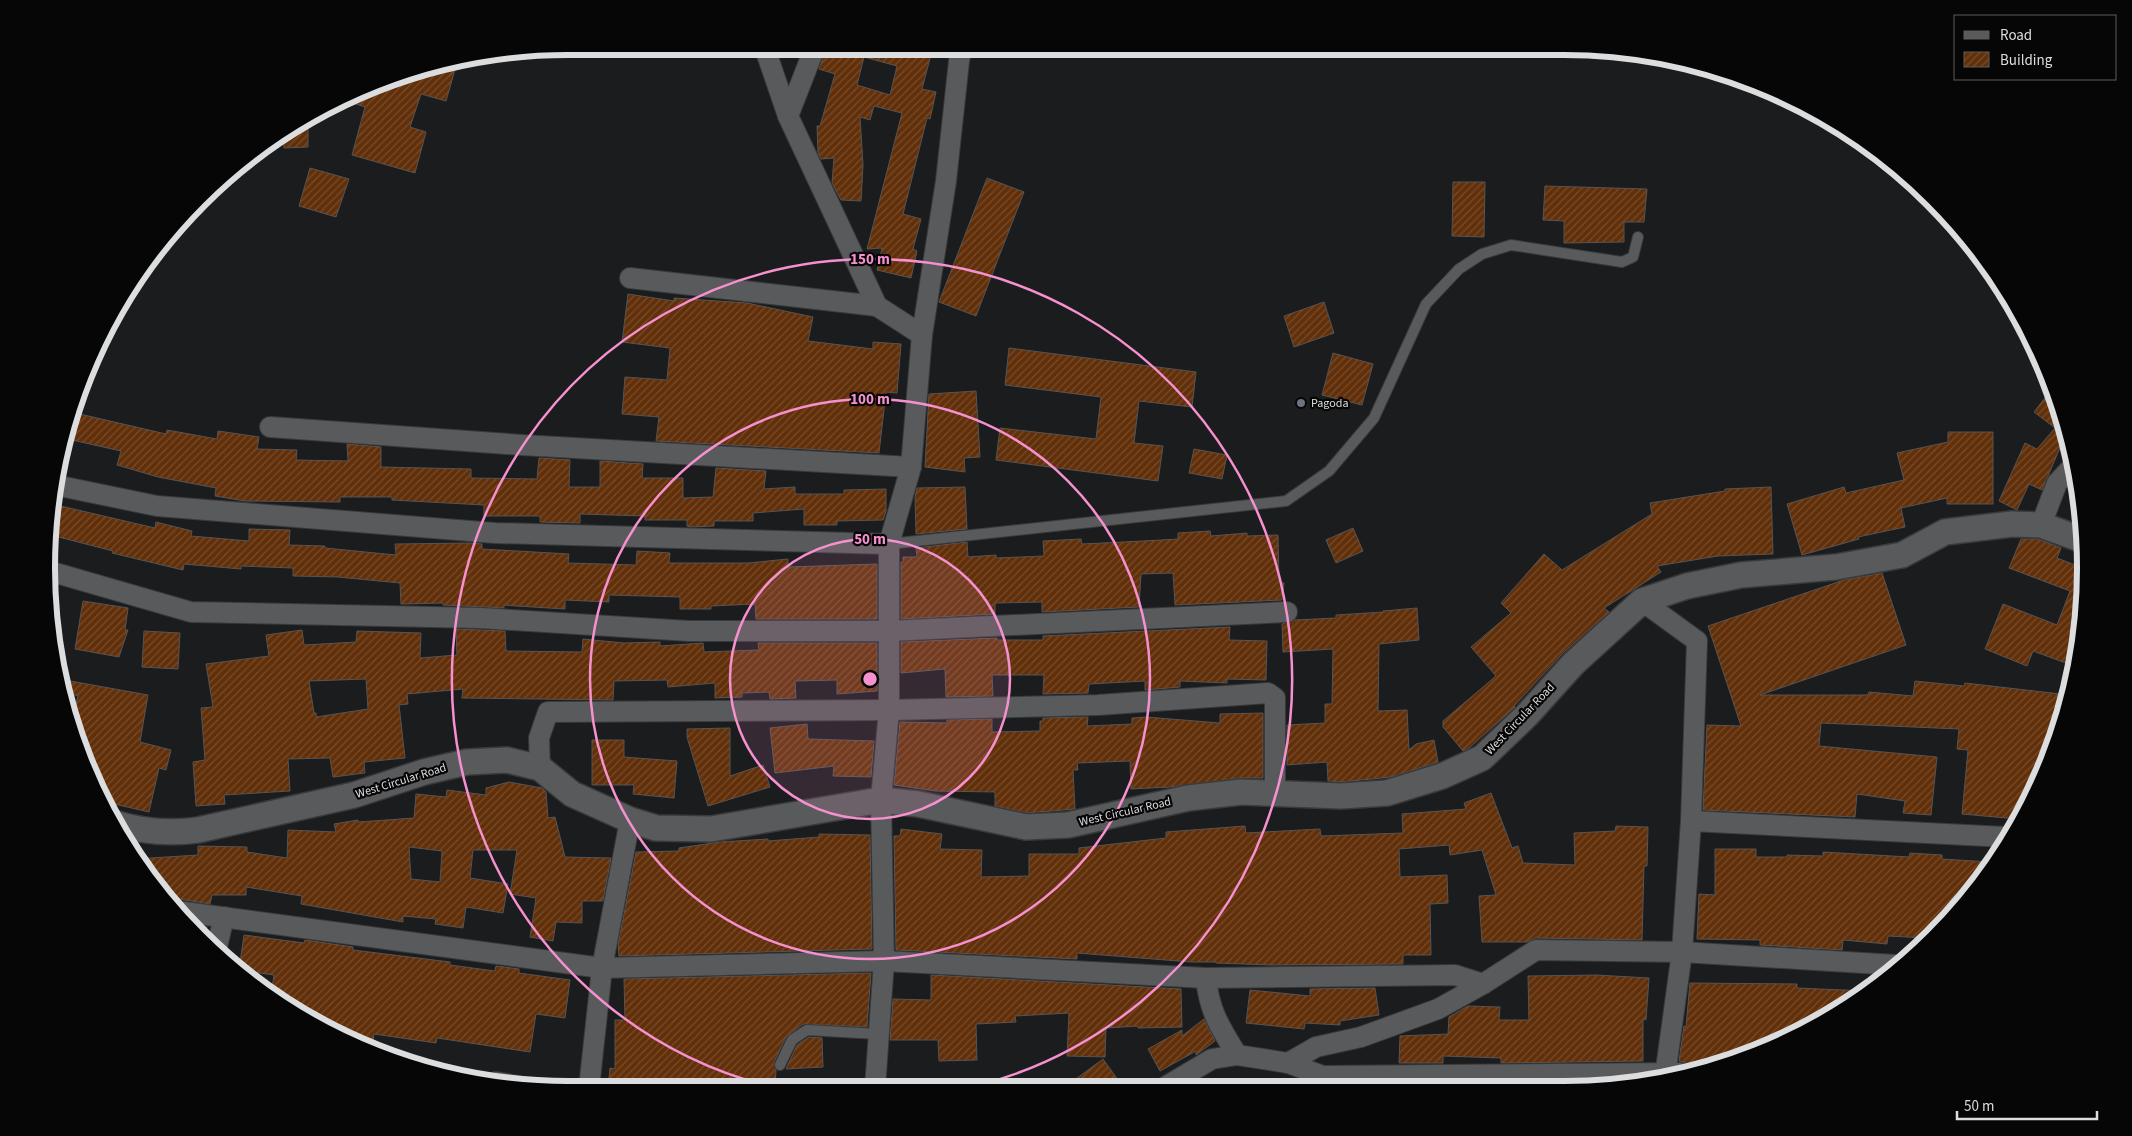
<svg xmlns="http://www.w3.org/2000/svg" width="2132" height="1136" viewBox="0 0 2132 1136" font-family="'Source Sans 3',sans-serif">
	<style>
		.building { fill: url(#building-hatch); stroke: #575453; fill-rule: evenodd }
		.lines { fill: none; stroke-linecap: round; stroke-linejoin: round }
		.service-casing { stroke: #393a3b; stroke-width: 12 }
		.minor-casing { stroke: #393a3b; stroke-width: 22 }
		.tertiary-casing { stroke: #393a3b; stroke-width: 28 }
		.service { stroke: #595a5c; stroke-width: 10 }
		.minor { stroke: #595a5c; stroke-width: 20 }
		.tertiary { stroke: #595a5c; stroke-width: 25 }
		.ring { fill: none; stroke: #f690cf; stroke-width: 2.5 }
		.worship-dot { fill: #6b7280; stroke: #060607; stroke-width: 2 }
		.labels { text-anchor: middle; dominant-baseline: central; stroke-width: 4.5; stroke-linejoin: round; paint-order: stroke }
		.poi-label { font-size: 12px; fill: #dcddde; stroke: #060607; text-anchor: start }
		.street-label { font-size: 12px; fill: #dcddde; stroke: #060607 }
		.rim { fill: none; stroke: #dcddde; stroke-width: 6 }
		.centre { fill: #f690cf; stroke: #060607; stroke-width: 2.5 }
		.ring-label { font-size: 15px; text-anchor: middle; font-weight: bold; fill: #f690cf; stroke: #060607; stroke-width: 4.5; stroke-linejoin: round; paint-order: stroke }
	</style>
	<defs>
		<pattern id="building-hatch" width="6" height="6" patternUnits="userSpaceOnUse" patternTransform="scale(1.25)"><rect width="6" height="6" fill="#612f09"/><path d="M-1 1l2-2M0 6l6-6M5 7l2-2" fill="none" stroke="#774d2c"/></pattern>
	</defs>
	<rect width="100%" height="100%" fill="#1b1c1e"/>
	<g class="building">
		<path d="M 827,47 L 933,47 L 922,89 L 936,92 L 930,119 L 927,118 L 903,214 L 921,219 L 913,249 L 917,251 L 911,278 L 877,270 L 882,248 L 867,249 L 902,113 L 874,106 L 870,120 L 860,117 L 863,165 L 861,201 L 841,200 L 832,183 L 834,158 L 821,159 L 818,153 L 817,126 L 820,126 L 835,74 L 819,69 ZM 864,57 L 897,66 L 890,95 L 857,85 Z"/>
		<path d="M 444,62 L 456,66 L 446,101 L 421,94 L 410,127 L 426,132 L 415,173 L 352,155 L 365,107 L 356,104 L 360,92 L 400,74 Z"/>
		<path d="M 308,116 L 308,147 L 284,148 L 283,132 Z"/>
		<path d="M 310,168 L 349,179 L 336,217 L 299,206 Z"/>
		<path d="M 987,178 L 1024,192 L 976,316 L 939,302 Z"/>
		<path d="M 1453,182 L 1485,182 L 1484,237 L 1452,236 Z"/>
		<path d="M 1545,186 L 1647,189 L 1644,222 L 1624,222 L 1624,242 L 1564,243 L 1564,221 L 1543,220 Z"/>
		<path d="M 628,294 L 674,301 L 674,298 L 747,303 L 813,317 L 808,341 L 873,349 L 873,342 L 901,344 L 897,393 L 886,392 L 879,453 L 656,441 L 659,417 L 622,414 L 625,377 L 667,380 L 670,348 L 622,342 Z"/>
		<path d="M 1324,302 L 1334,333 L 1294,347 L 1284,316 Z"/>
		<path d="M 1009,348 L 1196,372 L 1192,407 L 1139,401 L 1134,443 L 1163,446 L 1158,481 L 996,460 L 1000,428 L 1096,439 L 1101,397 L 1005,385 Z"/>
		<path d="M 1333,353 L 1373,364 L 1362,405 L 1322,395 Z"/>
		<path d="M 976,391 L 980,457 L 964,458 L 965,472 L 925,467 L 929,394 Z"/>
		<path d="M 2048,394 L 2059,402 L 2067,437 L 2065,436 L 2042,490 L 2029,484 L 2017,510 L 1999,501 L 2025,443 L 2037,449 L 2055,428 L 2034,412 Z"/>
		<path d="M 71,412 L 166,434 L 167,430 L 217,439 L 218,431 L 259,437 L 257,449 L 297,450 L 296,460 L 348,461 L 347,444 L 381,447 L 381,467 L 471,469 L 471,478 L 537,479 L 539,458 L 570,460 L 569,487 L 600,487 L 600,461 L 643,464 L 642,478 L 683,478 L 683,498 L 713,497 L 716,468 L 766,471 L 764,489 L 795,487 L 795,494 L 844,494 L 844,490 L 886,489 L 886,511 L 883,520 L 837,521 L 837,525 L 804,525 L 804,509 L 753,513 L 753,521 L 714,521 L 714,526 L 690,527 L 687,526 L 687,520 L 645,520 L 645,516 L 580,514 L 580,523 L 540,522 L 540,516 L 484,516 L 484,505 L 392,500 L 392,497 L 340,497 L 340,502 L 245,501 L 215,496 L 216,488 L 158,477 L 117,465 L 121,451 L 63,438 Z"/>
		<path d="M 1948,432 L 1993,432 L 1993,504 L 1947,504 L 1947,498 L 1901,508 L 1905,527 L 1858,537 L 1859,539 L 1802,555 L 1787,504 L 1844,487 L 1846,493 L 1904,480 L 1897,453 L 1948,442 Z"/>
		<path d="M 1194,449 L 1227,455 L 1222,479 L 1189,473 Z"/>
		<path d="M 965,487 L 967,529 L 916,534 L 915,498 L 917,488 Z"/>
		<path d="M 1771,487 L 1773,554 L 1718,556 L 1657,566 L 1661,572 L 1604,608 L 1609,612 L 1562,654 L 1514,706 L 1515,707 L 1468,749 L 1463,751 L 1443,727 L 1443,721 L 1496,676 L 1471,647 L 1511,613 L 1501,603 L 1544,554 L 1562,570 L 1652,514 L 1650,503 L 1725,491 L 1725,489 Z"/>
		<path d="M 52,504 L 155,528 L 156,522 L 192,531 L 191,536 L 249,541 L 249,529 L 290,530 L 289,545 L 325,546 L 325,548 L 396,555 L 395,544 L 470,543 L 482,544 L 482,549 L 569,554 L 568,563 L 636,565 L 637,551 L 670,553 L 669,563 L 748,563 L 788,559 L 788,567 L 877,564 L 877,619 L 756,619 L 755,604 L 711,606 L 711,609 L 680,609 L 680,597 L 609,595 L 609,602 L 565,600 L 565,609 L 517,606 L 504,605 L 504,608 L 443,605 L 443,603 L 401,604 L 400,583 L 338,577 L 293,576 L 293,568 L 241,566 L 241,569 L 184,564 L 183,570 L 112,553 L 113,551 L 47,534 Z"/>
		<path d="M 1353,528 L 1363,551 L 1336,563 L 1326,540 Z"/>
		<path d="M 1210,531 L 1211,536 L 1247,533 L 1247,536 L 1278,535 L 1279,582 L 1284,583 L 1282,600 L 1175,605 L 1173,573 L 1141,574 L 1139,607 L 1042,612 L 1042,602 L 995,603 L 995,614 L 901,619 L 901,562 L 903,562 L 903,557 L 917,557 L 916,548 L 967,542 L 968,557 L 996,555 L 996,558 L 1044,556 L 1043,541 L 1081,539 L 1082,544 L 1143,541 L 1178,539 L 1178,533 Z"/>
		<path d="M 2021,539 L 2038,539 L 2061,548 L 2057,558 L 2080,567 L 2083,558 L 2085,602 L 2074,666 L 2033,651 L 2027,666 L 1985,649 L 2003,604 L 2057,625 L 2070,591 L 2009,568 Z"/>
		<path d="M 1882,573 L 1906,645 L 1760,695 L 1868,695 L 1869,692 L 1913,696 L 1915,681 L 1964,686 L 1965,683 L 2069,695 L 2068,703 L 2032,799 L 2018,819 L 1962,814 L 1968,750 L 1957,749 L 1959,729 L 1821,723 L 1819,746 L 1937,757 L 1931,815 L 1903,813 L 1905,801 L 1857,794 L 1855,817 L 1703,810 L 1707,725 L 1741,726 L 1708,626 L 1844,580 Z"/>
		<path d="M 83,601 L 128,608 L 125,630 L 128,630 L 119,657 L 75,649 Z"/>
		<path d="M 1417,608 L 1419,640 L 1379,644 L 1378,711 L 1407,710 L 1409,750 L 1416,744 L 1434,740 L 1438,762 L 1391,777 L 1341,782 L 1328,781 L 1327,762 L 1287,765 L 1287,725 L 1325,723 L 1325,704 L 1332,704 L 1333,649 L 1283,652 L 1282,624 L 1295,620 L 1336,618 L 1336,615 L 1384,612 L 1383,611 Z"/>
		<path d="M 1230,627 L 1229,640 L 1267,641 L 1266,680 L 1227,679 L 1227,683 L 1180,681 L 1180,687 L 1145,690 L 1145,681 L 1089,684 L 1088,693 L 1043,694 L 1044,675 L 992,675 L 993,696 L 946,697 L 945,669 L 901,673 L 901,642 L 997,638 L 997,640 L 1043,640 L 1043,636 Z"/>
		<path d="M 456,629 L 505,631 L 506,651 L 582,652 L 583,639 L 624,643 L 660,642 L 660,646 L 703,643 L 704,652 L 759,650 L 758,643 L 877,643 L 877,691 L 837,694 L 837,680 L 795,681 L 796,698 L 770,699 L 769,692 L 742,693 L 742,697 L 715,698 L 715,683 L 668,687 L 667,680 L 614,681 L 613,700 L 462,698 L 463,689 L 407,694 L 408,704 L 399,705 L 405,758 L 364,762 L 365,773 L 333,777 L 330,758 L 288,759 L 290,791 L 224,795 L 225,804 L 196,806 L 193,762 L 205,760 L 201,708 L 213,707 L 206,664 L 269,656 L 266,635 L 302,630 L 304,645 L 356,642 L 357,631 L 421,633 L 420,658 L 457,655 ZM 366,679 L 368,709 L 316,717 L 316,713 L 314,713 L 309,681 Z"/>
		<path d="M 144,631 L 180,633 L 178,669 L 142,667 Z"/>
		<path d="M 59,679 L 148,695 L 140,742 L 171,750 L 166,770 L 159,768 L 149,812 L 101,801 L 71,720 L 78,696 L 61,690 Z"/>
		<path d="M 1263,713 L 1263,778 L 1240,778 L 1170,787 L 1131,789 L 1130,761 L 1077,763 L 1078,770 L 1073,770 L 1075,809 L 1027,813 L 995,806 L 995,792 L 936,791 L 894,785 L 900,722 L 947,723 L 947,720 L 992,719 L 992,732 L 1040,731 L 1040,721 L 1043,721 L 1043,718 L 1088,717 L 1087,726 L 1132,724 L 1132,718 L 1146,717 L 1220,723 L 1220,714 Z"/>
		<path d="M 807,724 L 808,739 L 874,741 L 871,777 L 833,776 L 834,766 L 775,773 L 770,728 Z"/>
		<path d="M 730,728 L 730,776 L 763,765 L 770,787 L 708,806 L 687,737 L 687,729 Z"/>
		<path d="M 592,740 L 624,740 L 624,757 L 677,761 L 674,798 L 633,794 L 634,785 L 592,785 Z"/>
		<path d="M 509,782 L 542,788 L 546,792 L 548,818 L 555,817 L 565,857 L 611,858 L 603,901 L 582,901 L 582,923 L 556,922 L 553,941 L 530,937 L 536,898 L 510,894 L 517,850 L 473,850 L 470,878 L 508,884 L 503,913 L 466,907 L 463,928 L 435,924 L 436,919 L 403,916 L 403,922 L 301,904 L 302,896 L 246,887 L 246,895 L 212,895 L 210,904 L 179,899 L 170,902 L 135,859 L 198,855 L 198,846 L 247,847 L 247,852 L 287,858 L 288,830 L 336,832 L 334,824 L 358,820 L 358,822 L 414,818 L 416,794 L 446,797 L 447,790 L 486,795 L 486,788 ZM 409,847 L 442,851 L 440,882 L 411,879 Z"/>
		<path d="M 1491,793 L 1512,848 L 1518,846 L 1523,863 L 1575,865 L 1574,833 L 1615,831 L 1616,826 L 1648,827 L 1647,866 L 1644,866 L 1642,940 L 1536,938 L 1527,942 L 1482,942 L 1479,896 L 1496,895 L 1482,850 L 1450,855 L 1449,845 L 1399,849 L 1400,877 L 1447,875 L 1448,903 L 1430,904 L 1431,955 L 1403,955 L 1403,964 L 1271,965 L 1216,963 L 1216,962 L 1191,962 L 1077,953 L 1077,959 L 896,950 L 894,836 L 900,836 L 901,829 L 942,834 L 940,849 L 982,850 L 981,877 L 1029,876 L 1029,854 L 1079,854 L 1079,848 L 1166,838 L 1166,832 L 1245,826 L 1246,833 L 1320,829 L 1321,836 L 1403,833 L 1402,814 L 1466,809 L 1464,803 Z"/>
		<path d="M 819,834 L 870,835 L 872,949 L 619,956 L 618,945 L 636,852 L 679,851 L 679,848 L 720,842 L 768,839 L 768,841 L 819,837 Z"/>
		<path d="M 1715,849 L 1756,849 L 1756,857 L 1787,857 L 1787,855 L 1823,856 L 1823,852 L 1909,857 L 1910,853 L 1942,855 L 1942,859 L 1990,862 L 1956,912 L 1926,938 L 1888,936 L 1887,944 L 1843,940 L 1842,950 L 1760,945 L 1760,940 L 1697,939 L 1699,894 L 1715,895 Z"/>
		<path d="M 189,925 L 207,927 L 205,942 L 199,937 Z"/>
		<path d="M 244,935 L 304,943 L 305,940 L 353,947 L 353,950 L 450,962 L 450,965 L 495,971 L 496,966 L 519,969 L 519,973 L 570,980 L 565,1018 L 536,1014 L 530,1052 L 437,1038 L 436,1043 L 374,1034 L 372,1049 L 337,1036 L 271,995 L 274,975 L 239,970 Z"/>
		<path d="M 871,973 L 867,1027 L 803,1024 L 786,1037 L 774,1062 L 776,1070 L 775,1088 L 608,1088 L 610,1068 L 615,1069 L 615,1020 L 625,1020 L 624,979 Z"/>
		<path d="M 931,975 L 1181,989 L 1182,1027 L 1138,1028 L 1138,1026 L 1106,1028 L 1105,1057 L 1067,1056 L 1069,1013 L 1015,1016 L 1016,1022 L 976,1024 L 977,1060 L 939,1061 L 938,1040 L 890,1040 L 893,999 L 931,1000 Z"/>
		<path d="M 1596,975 L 1649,978 L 1646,1020 L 1643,1019 L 1643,1061 L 1501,1063 L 1501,1058 L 1443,1056 L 1443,1063 L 1399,1063 L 1400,1036 L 1448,1034 L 1449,1017 L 1468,1006 L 1500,1007 L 1499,1020 L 1529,1020 L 1528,976 Z"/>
		<path d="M 1690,983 L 1797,984 L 1797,988 L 1867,991 L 1854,1002 L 1763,1050 L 1691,1070 L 1686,1063 L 1679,1061 L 1684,1026 L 1686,1027 Z"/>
		<path d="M 1375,988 L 1379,1015 L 1340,1021 L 1340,1025 L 1305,1023 L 1304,1029 L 1246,1023 L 1250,990 L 1310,996 L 1310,989 Z"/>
		<path d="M 1204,1019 L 1215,1041 L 1196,1055 L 1196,1051 L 1160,1071 L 1148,1049 L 1182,1030 L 1182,1036 Z"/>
		<path d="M 809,1037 L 822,1038 L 823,1067 L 786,1069 L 797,1045 Z"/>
		<path d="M 1103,1059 L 1123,1087 L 1065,1087 Z"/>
	</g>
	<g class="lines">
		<g class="service-casing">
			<g id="service">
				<path d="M 889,544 L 1286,501 L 1329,471 L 1374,418 L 1426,304 L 1459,269 L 1482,254 L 1511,245 L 1622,262 L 1633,257 L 1638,237"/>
				<path d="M 780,1065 L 792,1040 L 807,1030 L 878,1034"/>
			</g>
		</g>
		<g class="minor-casing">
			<g id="minor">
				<path d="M 764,46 L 788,116 L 877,306 L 922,335"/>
				<path d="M 788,116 L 815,47"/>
				<path d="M 630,278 L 877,306"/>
				<path d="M 270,427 L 522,445 L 911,467"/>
				<path d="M 55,485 L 157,506 L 495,533 L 889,544"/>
				<path d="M 2041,525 L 2057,483 L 2073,466"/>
				<path d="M 49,571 L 191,612 L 480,618 L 689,631 L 889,631 L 1287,612"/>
				<path d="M 1642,601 L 1697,641 L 1691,821 L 1682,952 L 1665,1076"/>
				<path d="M 540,768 L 539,738 L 548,712 L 889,710 L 1098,705 L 1268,693 L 1275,698 L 1275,794"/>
				<path d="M 1691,821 L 2006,837"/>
				<path d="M 177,911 L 602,968 L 884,961 L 1206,978 L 1455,975 L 1483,984"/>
				<path d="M 216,951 L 224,917"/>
				<path d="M 1206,978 C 1209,1011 1220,1027 1237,1055"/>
				<path d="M 1288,1063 L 1323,1076 L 1680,1073"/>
				<path d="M 496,1082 L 535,1089"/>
				<path d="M 1165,1087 L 1212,1059 L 1237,1055 L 1288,1063 L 1316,1047 L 1361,1037 L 1438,1009 L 1483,984 L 1536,950 L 1682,952 L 1896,965"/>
				<path d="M 589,1088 L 602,968 L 630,820"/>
				<path d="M 875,1088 L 884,961 L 881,800 L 889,710 L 889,544 L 911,467 L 922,335 L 946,181 L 959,61 L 962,47"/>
			</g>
		</g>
		<g class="tertiary-casing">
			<path id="tertiary" d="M 114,823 C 143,832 169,834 198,830 L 354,795 L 424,772 L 467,762 L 507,760 L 540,768 L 572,794 L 630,820 L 656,828 L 711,829 L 881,800 L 918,804 L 1026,827 L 1068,825 L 1188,798 L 1241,792 L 1341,796 L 1387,793 L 1442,776 L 1482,758 L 1527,715 L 1573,664 L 1642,601 L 1687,586 L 1741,575 L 1836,567 L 1902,555 L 1945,532 L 2012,524 L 2041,525 L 2083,540"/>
		</g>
		<use href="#service" class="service"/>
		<use href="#minor" class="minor"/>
		<use href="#tertiary" class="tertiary"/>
	</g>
	<circle cx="870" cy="679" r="140" fill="#f690cf" fill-opacity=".12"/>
	<g class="ring">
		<circle cx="870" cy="679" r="140"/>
		<circle cx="870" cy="679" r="280"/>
		<path d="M772 1087A420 420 0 1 1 972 1087"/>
	</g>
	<circle class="worship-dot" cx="1301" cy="403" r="5"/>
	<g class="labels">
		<g class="poi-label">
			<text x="1311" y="403">Pagoda</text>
		</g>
		<g class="street-label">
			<text transform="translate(1520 719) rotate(-46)">West Circular Road</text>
			<text transform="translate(401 781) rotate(-17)">West Circular Road</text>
			<text transform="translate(1125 812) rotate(-13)">West Circular Road</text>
		</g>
	</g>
	<path d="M0 0H2132V1136H0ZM568 55H1564A513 513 0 0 1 2077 568V568A513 513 0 0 1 1564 1081H568A513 513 0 0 1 55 568V568A513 513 0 0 1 568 55Z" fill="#060607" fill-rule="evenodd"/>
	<path class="rim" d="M568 55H1564A513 513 0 0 1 2077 568V568A513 513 0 0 1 1564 1081H568A513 513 0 0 1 55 568V568A513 513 0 0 1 568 55Z"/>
	<circle cx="870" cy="679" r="8" class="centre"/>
	<g class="ring-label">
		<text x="870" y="264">150 m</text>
		<text x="870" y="404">100 m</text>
		<text x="870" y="544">50 m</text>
	</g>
	<rect x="1954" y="15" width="162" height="65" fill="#060607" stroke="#5c5c5d"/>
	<rect x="1964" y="31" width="25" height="8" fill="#595a5c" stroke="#5c5c5d"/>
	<text x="2000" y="40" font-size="15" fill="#dcddde">Road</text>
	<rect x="1964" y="52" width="25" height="15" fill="url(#building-hatch)" stroke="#5c5c5d"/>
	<text x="2000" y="65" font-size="15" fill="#dcddde">Building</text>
	<path d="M1957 1111v8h140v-8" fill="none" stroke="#dcddde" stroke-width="2.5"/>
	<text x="1964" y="1111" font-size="15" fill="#dcddde" stroke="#060607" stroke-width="4" paint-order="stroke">50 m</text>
</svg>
